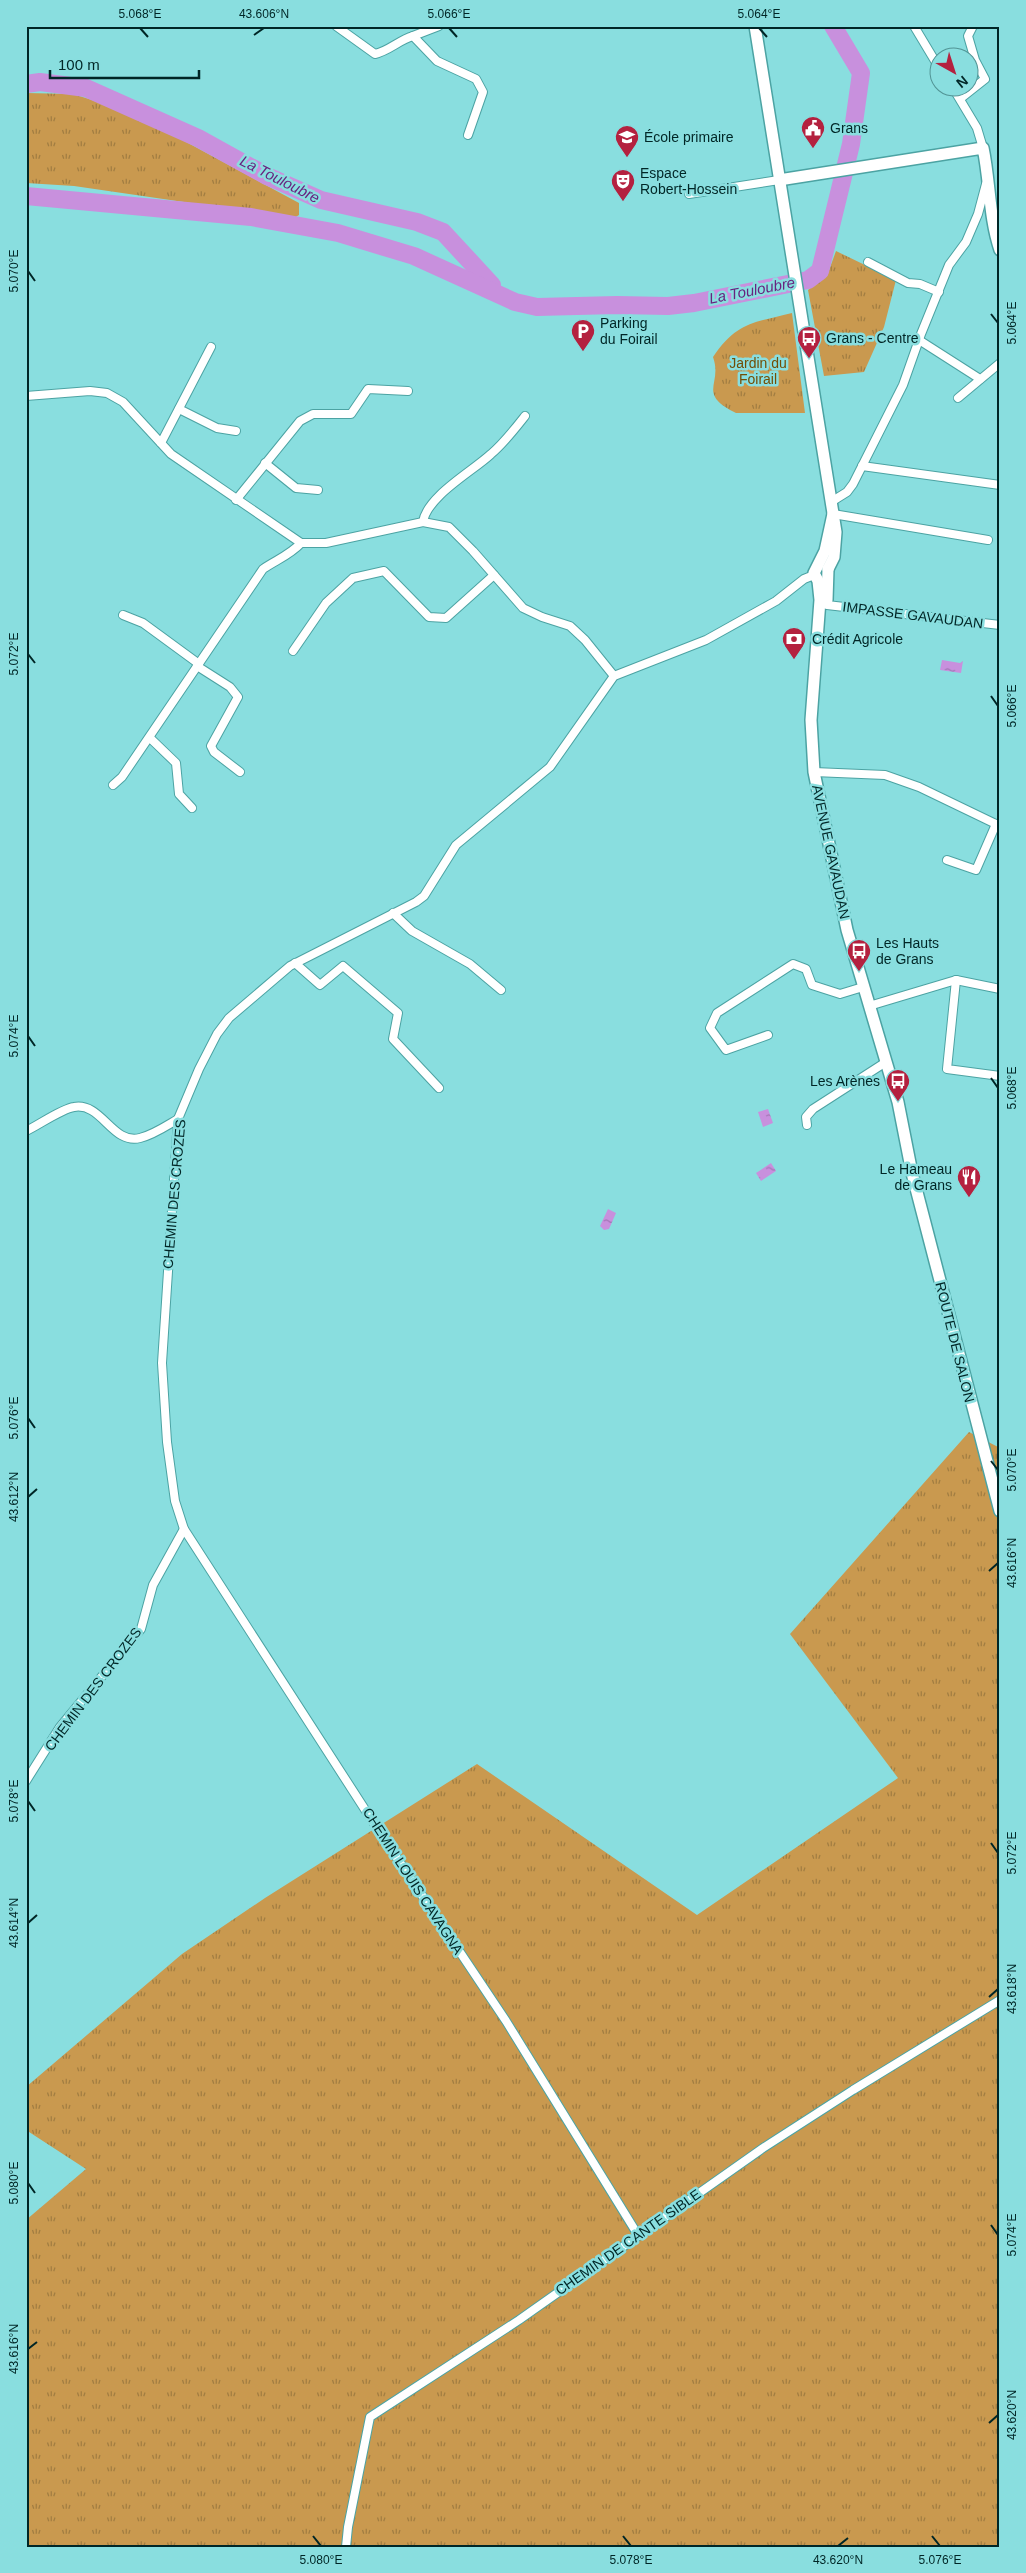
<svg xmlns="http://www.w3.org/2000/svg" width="1026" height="2573" viewBox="0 0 1026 2573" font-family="Helvetica,sans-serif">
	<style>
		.grass { fill: url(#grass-tufts) }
		.water { fill: url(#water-ripples) }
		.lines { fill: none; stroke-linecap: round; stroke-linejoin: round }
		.river { stroke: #c890dd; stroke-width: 18 }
		.street-casing { stroke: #4ca3a3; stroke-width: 10 }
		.secondary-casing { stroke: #4ca3a3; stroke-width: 14 }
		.street { stroke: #fff; stroke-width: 8 }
		.secondary { stroke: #fff; stroke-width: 11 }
		.ticks { fill: none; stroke: #002626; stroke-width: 2 }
		.labels { text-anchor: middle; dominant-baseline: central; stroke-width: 5; stroke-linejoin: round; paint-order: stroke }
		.poi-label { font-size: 14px; fill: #002626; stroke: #89dedf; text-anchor: start }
		.park-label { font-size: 14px; fill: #724e06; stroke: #89dedf }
		.street-label { font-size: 14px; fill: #002626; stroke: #89dedf }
		.water-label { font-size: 15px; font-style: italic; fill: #68237f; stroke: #89dedf }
		.neatline { fill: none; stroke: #002626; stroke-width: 2 }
		.ticks-label { font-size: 12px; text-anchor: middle; fill: #002626 }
	</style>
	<defs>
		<pattern id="grass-tufts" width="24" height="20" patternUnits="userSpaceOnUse" patternTransform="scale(1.25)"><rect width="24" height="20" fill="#c9994f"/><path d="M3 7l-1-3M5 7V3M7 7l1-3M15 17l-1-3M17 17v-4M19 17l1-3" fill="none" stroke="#a17d41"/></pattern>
		<pattern id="water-ripples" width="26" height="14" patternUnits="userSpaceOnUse" patternTransform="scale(1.25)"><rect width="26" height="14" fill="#c890dd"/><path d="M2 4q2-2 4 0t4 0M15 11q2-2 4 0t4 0" fill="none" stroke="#a075b3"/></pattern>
	</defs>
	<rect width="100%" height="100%" fill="#89dedf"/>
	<g class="grass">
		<path d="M 26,93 L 73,94 L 92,100 L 166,131 L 299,203 L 299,215 L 294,218 L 74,186 L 26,183 Z"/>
		<path d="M 836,251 L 896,280 L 884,327 L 864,372 L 824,376 L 808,290 L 827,276 Z"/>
		<path d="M 792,313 L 805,413 L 736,413 C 696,393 723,385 713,357 C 737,322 753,323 792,313 Z"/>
		<path d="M 969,1432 L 1000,1448 L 1000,2547 L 26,2547 L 26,2220 L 86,2169 L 26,2130 L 26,2087 L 182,1954 L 265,1898 L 477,1764 L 697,1915 L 898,1778 L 790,1634 Z"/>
	</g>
	<g class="water">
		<path d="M 942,660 L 960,663 L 963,661 L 961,673 L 940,670 Z"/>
		<path d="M 768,1109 L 773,1123 L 763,1127 L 758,1112 Z"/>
		<path d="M 771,1163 L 776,1171 L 761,1181 L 756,1173 Z"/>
		<path d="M 608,1209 L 616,1213 L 609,1229 L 604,1230 L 600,1226 Z"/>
	</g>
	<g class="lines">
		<g class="river">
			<path d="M 26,84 L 40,82 L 86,88 L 198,138 L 267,176 L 321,200 L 417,222 L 443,232 L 492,285"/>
			<path d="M 26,196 L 251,217 L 338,233 L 414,256 L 515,302 L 537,307 L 617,305 L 668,306 L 694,303 L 808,280 L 820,271 L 851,144 L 861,73 L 833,26"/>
		</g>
		<g class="street-casing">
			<g id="street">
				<path d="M 336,26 L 375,54 C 389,51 399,40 413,36 L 437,61 L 476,79 L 483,92 L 468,135"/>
				<path d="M 914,26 L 938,66"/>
				<path d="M 413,36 L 439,26"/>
				<path d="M 953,88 L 977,128 L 983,148"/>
				<path d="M 961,98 L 985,79 L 975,60 L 968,36 L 973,26"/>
				<path d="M 689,194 L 779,180"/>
				<path d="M 868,262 L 908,283 L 920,284 L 939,292"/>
				<path d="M 919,340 L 980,379"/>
				<path d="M 26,396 L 90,391 L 107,393 L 123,402 L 171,454 L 301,543 L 326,543 L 423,522 L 449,527 L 473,551 L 523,608 L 542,617 L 570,626 L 585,640 L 614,676"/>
				<path d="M 958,398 L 1000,363"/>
				<path d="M 179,409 L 217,428 L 236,431"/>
				<path d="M 161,443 L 211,347"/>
				<path d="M 265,463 L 296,488 L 318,490"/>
				<path d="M 862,466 L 1000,485"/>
				<path d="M 236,500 L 300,421 L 313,414 L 351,414 L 368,389 L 408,391"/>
				<path d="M 831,502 L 847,492 L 853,484 L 903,385 L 921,334 L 949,265 L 966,242 L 978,214 L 986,184"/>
				<path d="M 833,514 L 988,540"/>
				<path d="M 423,522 C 427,496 473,471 491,454 C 504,443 514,430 525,416"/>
				<path d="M 827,605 L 1000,625"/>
				<path d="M 123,615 L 143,623 L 199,664"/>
				<path d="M 293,651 L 326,603 L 353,578 L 384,571 L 429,617 L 446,618 L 494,575"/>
				<path d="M 197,666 L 230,687 L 238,697 L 211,746 L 214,752 L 240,772"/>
				<path d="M 150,738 L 176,763 L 179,794 L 192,808"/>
				<path d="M 814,772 L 885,775 L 919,787 L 1000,826"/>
				<path d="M 113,785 L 122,777 L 263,569 C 276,560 290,555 301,543"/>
				<path d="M 947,860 L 976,870 L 996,824"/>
				<path d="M 393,913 L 412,931 L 470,964 L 501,990"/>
				<path d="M 295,963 L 320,985 L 343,966 L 398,1013 L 393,1039 L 439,1088"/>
				<path d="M 956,980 L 947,1069 L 1000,1076"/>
				<path d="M 869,1006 L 956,980 L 1000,989"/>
				<path d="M 768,1035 L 726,1050 L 710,1028 L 717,1013 L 793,964 L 806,969 L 812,985 L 840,994 L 863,987"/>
				<path d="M 807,1125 L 806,1117 L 813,1109 L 886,1062"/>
				<path d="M 26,1131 C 39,1125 61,1109 74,1107 C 102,1102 112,1145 140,1138 C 153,1135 166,1126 178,1119"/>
				<path d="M 26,1781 L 60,1727 L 141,1629 L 153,1585 L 184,1529"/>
				<path d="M 638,2235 L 506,2021 L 373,1822 L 184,1529 L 175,1501 L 167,1442 L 162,1363 L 178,1119 L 199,1069 L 217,1034 L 229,1018 L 290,966 L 416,902 L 424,896 L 456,845 L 550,767 L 614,676 L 706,640 L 776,601 L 804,579 L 814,575"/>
				<path d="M 346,2547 L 348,2527 L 370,2417 L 519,2320 L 763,2148 L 853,2090 L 1000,2000"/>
			</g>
		</g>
		<g class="secondary-casing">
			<g id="secondary">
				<path d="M 755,26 L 836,532 L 834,557 L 828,569"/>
				<path d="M 779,180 L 983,148 C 990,181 989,218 1000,250"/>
				<path d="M 833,514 L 825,551 L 814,573 L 818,581 L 820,600 L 811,720 L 814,772 L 847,930 L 898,1102 L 912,1173 L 1000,1511"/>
				<path d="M 827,600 L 828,569"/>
			</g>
		</g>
		<use href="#street" class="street"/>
		<use href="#secondary" class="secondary"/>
	</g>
	<path class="ticks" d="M 140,28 L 148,37M 449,28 L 457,37M 759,28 L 767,37M 254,35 L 264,28M 28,271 L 35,281M 991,314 L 998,323M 28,654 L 35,663M 991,696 L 998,706M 28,1036 L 35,1046M 991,1078 L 998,1088M 28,1418 L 35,1428M 991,1461 L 998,1470M 28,1497 L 37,1489M 989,1571 L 998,1563M 28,1801 L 35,1811M 991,1843 L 998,1853M 28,1923 L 37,1915M 989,1997 L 998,1989M 28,2183 L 35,2193M 991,2225 L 998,2235M 28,2349 L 37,2342M 989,2423 L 998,2415M 313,2536 L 321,2546M 623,2536 L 631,2546M 932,2536 L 940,2546M 838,2546 L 848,2538"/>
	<defs>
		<g id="civic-pin" transform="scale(1.25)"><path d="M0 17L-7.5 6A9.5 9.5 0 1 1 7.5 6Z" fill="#b4213f" stroke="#89dedf"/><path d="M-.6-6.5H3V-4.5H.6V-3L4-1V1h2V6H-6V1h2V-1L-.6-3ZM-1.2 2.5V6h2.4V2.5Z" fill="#fff"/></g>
		<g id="school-pin" transform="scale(1.25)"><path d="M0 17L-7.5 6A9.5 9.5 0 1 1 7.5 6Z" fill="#b4213f" stroke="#89dedf"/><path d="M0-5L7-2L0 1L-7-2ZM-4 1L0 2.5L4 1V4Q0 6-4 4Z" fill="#fff"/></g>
		<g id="theatre-pin" transform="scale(1.25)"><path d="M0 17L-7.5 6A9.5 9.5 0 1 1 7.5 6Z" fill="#b4213f" stroke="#89dedf"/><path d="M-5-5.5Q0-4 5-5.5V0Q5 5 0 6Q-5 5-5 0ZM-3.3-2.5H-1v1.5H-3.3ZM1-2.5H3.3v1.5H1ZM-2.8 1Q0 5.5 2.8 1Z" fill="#fff"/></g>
		<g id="parking-pin" transform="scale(1.25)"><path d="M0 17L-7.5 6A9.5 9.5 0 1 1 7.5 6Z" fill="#b4213f" stroke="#89dedf"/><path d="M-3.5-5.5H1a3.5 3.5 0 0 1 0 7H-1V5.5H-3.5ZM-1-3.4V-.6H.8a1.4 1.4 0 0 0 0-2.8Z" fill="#fff"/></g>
		<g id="bus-pin" transform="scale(1.25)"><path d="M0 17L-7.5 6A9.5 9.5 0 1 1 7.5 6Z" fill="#b4213f" stroke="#89dedf"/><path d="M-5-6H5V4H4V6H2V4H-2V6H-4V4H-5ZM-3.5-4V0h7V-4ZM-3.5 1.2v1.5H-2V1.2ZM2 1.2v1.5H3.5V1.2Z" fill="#fff"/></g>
		<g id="bank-pin" transform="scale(1.25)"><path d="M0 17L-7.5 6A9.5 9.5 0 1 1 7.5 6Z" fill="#b4213f" stroke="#89dedf"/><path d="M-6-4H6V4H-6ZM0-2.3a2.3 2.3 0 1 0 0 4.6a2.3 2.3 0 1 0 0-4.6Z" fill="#fff"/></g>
		<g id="restaurant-pin" transform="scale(1.25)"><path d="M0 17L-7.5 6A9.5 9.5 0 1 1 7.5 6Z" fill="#b4213f" stroke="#89dedf"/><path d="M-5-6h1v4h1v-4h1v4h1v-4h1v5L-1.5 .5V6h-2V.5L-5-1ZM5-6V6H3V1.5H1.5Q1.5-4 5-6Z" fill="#fff"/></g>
	</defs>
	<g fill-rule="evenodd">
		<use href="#civic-pin" x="813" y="128"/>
		<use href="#school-pin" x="627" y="137"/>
		<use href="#theatre-pin" x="623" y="181"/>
		<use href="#parking-pin" x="583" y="331"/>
		<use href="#bus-pin" x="809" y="338"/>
		<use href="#bank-pin" x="794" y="639"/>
		<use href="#bus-pin" x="859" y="951"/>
		<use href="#bus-pin" x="898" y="1081"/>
		<use href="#restaurant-pin" x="969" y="1177"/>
	</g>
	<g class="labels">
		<g class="poi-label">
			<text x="830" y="128">Grans</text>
			<text x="644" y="137">École primaire</text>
			<text x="640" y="173">Espace<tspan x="640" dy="16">Robert-Hossein</tspan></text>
			<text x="600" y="323">Parking<tspan x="600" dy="16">du Foirail</tspan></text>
			<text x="826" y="338">Grans - Centre</text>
			<text x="812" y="639">Crédit Agricole</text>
			<text x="876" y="943">Les Hauts<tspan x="876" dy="16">de Grans</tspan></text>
			<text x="880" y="1081" text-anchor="end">Les Arènes</text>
			<text x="952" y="1169" text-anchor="end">Le Hameau<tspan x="952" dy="16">de Grans</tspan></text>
		</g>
		<g class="park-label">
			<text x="758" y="363">Jardin du<tspan x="758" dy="16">Foirail</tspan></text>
		</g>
		<g class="street-label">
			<text transform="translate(913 615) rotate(7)">IMPASSE GAVAUDAN</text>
			<text transform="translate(831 852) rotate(78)">AVENUE GAVAUDAN</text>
			<text transform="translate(174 1194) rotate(-85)">CHEMIN DES CROZES</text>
			<text transform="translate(955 1342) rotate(76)">ROUTE DE SALON</text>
			<text transform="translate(93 1689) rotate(-53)">CHEMIN DES CROZES</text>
			<text transform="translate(413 1881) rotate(57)">CHEMIN LOUIS CAVAGNA</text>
			<text transform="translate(628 2242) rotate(-35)">CHEMIN DE CANTE SIBLE</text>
		</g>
		<g class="water-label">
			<text transform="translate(280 179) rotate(27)">La Touloubre</text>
			<text transform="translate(752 290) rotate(-11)">La Touloubre</text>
		</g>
	</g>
	<rect width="1026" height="2573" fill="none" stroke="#89dedf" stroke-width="55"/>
	<g transform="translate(954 72) rotate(141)"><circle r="24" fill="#89dedf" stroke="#529495"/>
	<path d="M0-4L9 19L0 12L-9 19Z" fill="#b4213f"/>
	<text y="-8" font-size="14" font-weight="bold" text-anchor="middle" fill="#002626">N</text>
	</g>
	<path d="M50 70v8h149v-8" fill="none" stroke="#002626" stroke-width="2.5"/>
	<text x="58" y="70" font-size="15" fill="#002626" stroke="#89dedf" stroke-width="4" paint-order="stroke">100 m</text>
	<rect x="28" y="28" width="970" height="2518" class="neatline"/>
	<g class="ticks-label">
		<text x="140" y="18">5.068°E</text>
		<text x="264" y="18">43.606°N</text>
		<text x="449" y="18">5.066°E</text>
		<text x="759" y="18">5.064°E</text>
		<text transform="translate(14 271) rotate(-90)" y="4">5.070°E</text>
		<text transform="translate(1012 323) rotate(-90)" y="4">5.064°E</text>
		<text transform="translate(14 654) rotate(-90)" y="4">5.072°E</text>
		<text transform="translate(1012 706) rotate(-90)" y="4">5.066°E</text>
		<text transform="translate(14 1036) rotate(-90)" y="4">5.074°E</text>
		<text transform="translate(1012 1088) rotate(-90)" y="4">5.068°E</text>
		<text transform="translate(14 1418) rotate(-90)" y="4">5.076°E</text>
		<text transform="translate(1012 1470) rotate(-90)" y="4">5.070°E</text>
		<text transform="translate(14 1497) rotate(-90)" y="4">43.612°N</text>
		<text transform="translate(1012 1563) rotate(-90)" y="4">43.616°N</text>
		<text transform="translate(14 1801) rotate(-90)" y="4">5.078°E</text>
		<text transform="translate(1012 1853) rotate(-90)" y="4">5.072°E</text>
		<text transform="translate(14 1923) rotate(-90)" y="4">43.614°N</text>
		<text transform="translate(1012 1989) rotate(-90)" y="4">43.618°N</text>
		<text transform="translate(14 2183) rotate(-90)" y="4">5.080°E</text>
		<text transform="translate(1012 2235) rotate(-90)" y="4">5.074°E</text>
		<text transform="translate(14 2349) rotate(-90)" y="4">43.616°N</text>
		<text transform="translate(1012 2415) rotate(-90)" y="4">43.620°N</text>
		<text x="321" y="2564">5.080°E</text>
		<text x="631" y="2564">5.078°E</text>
		<text x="838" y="2564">43.620°N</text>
		<text x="940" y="2564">5.076°E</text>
	</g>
</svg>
